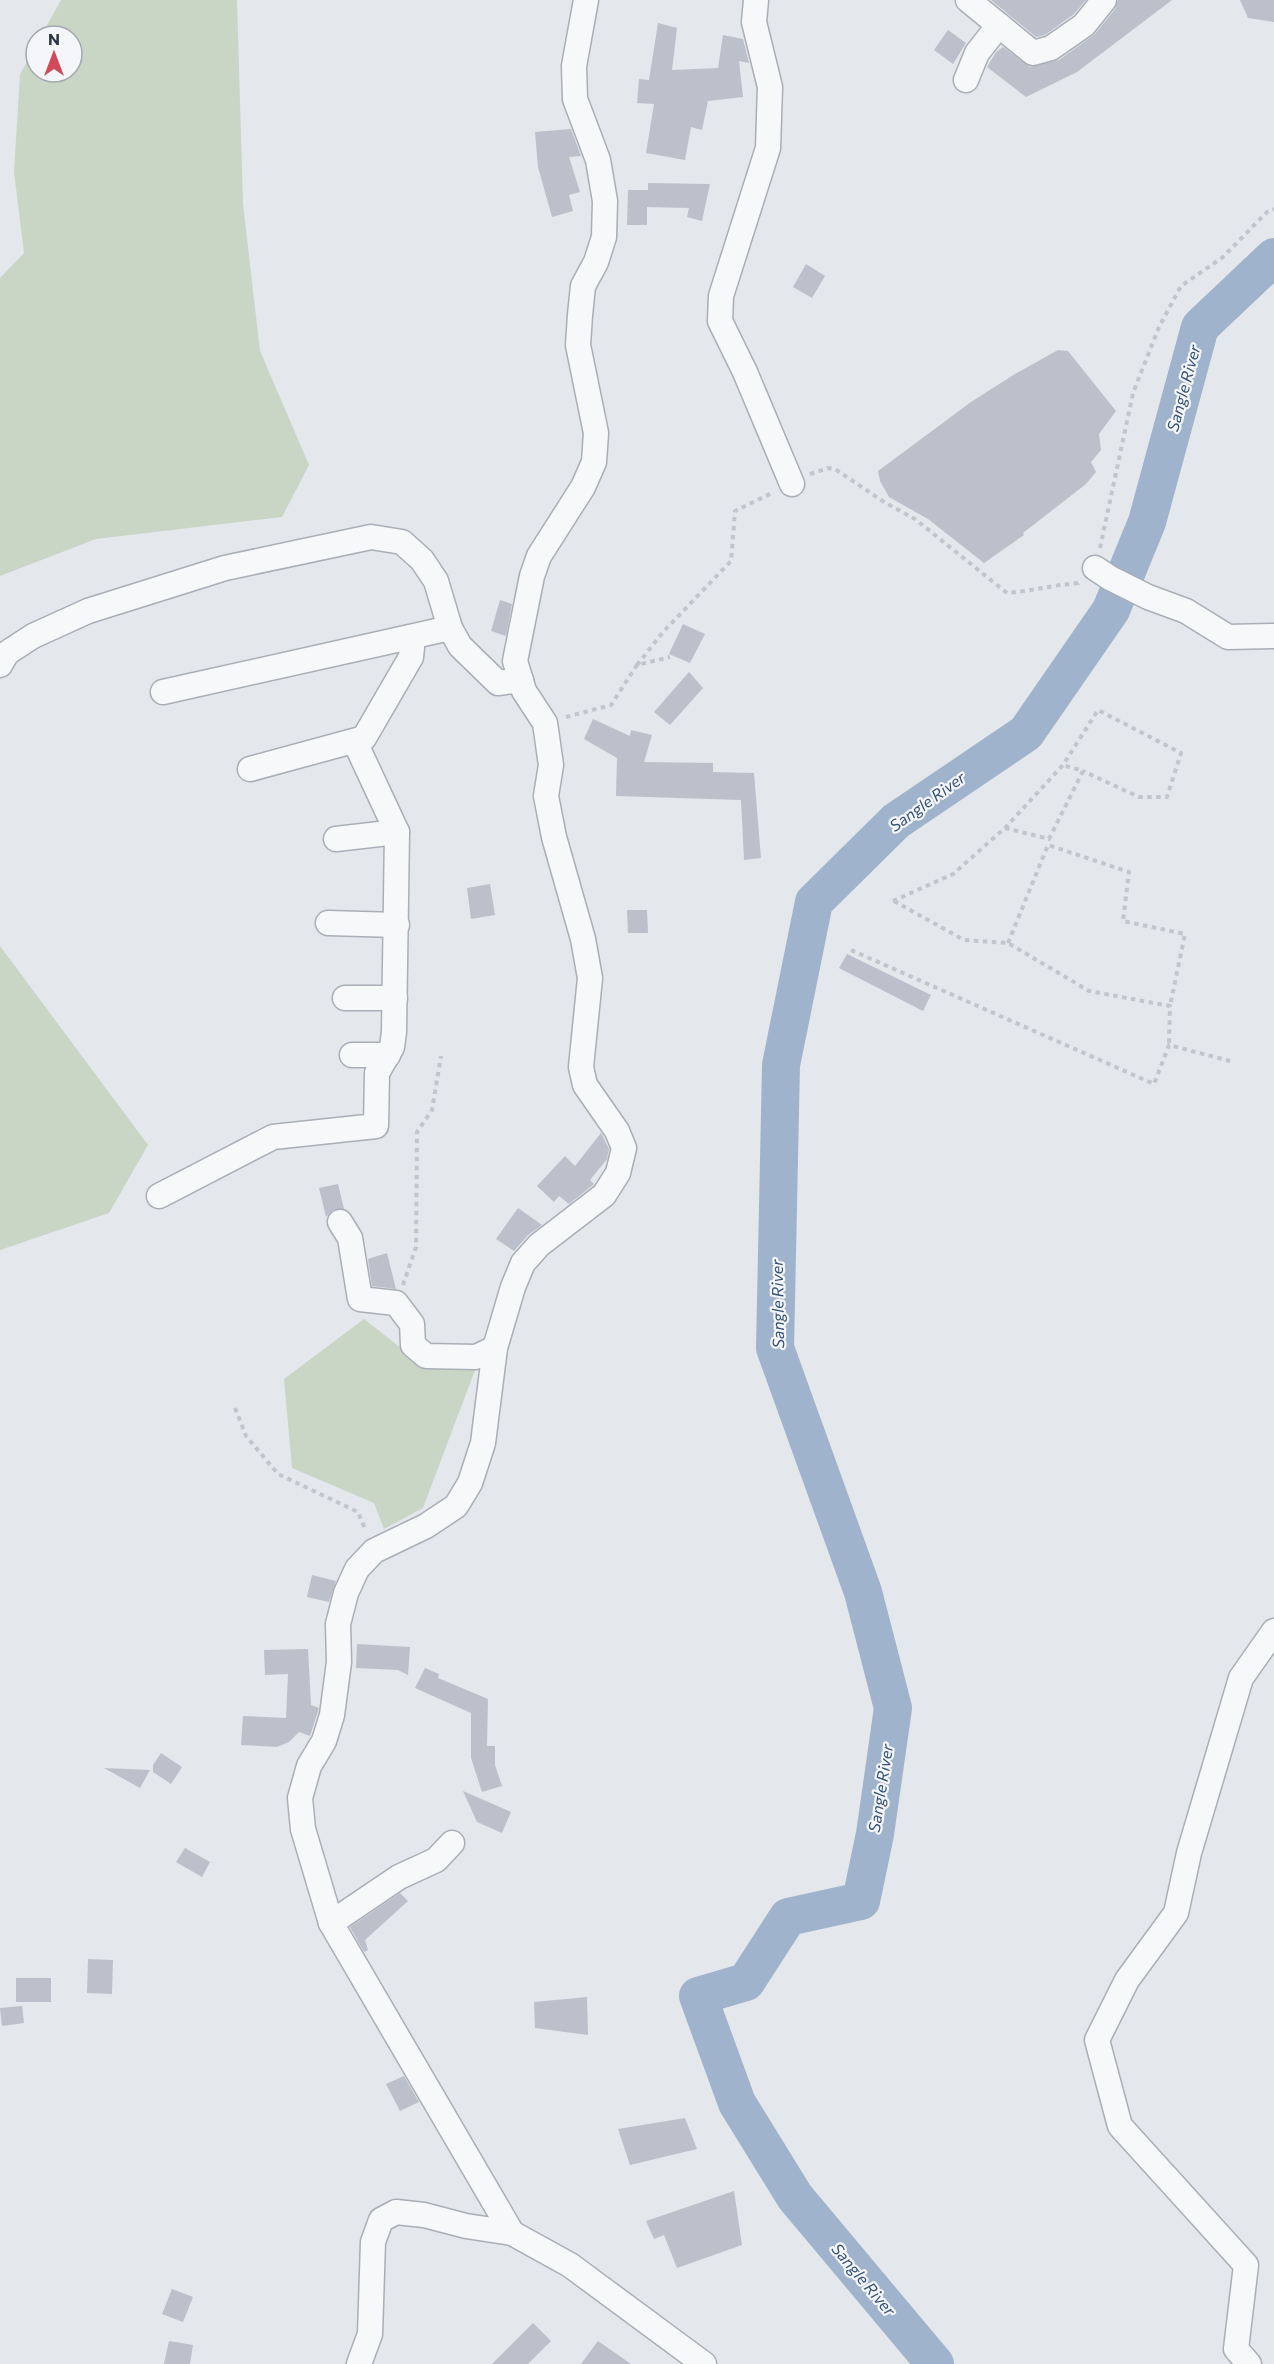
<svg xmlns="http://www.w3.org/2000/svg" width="1274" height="2364" viewBox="0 0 1274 2364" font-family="Commissioner,sans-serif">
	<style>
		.green { fill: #c9d6c5 }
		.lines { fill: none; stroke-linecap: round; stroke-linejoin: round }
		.river { stroke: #9fb4cc; stroke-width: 38 }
		.building { fill: #bbc0ca }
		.minor-casing { stroke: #a9aeb7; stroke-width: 27 }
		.path { stroke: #c2c5cb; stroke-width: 4; stroke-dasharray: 4.5 4.5; stroke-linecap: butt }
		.minor { stroke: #f7f8fa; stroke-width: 24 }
		.labels { text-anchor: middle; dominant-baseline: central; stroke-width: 4.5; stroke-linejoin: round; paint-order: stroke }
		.water-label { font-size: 16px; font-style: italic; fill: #34527a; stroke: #f4f6f9 }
	</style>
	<rect width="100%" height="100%" fill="#e4e7ec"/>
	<g class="green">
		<path d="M 61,0 L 237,0 L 243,204 L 260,351 L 309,465 L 282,517 L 96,539 L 0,576 L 0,278 L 24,253 L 14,172 L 20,74 L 36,46 L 36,72 L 72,72 L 72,36 L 41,36 Z"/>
		<path d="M 0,946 L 148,1145 L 109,1213 L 0,1250 Z"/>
		<path d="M 364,1319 L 414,1358 L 475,1370 L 423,1508 L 384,1529 L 374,1503 L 292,1468 L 284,1379 Z"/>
	</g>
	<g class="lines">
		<path class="river" d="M 935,2364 L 795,2197 L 737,2103 L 698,1996 L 746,1982 L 788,1917 L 861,1901 L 875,1834 L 893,1708 L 863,1592 L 775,1348 L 781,1065 L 814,902 L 896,821 L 1026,733 L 1111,610 L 1147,522 L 1200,327 L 1274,257"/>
	</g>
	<g class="building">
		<path d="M 991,0 L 1086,0 L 1074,14 L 1045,35 L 1036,37 Z"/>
		<path d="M 1118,0 L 1172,0 L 1077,72 L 1026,97 L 987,67 L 996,52 L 1003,47 L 1030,67 L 1059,60 L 1095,34 L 1115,9 Z"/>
		<path d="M 1240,0 L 1274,0 L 1274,22 L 1248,18 Z"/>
		<path d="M 658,23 L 677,28 L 672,70 L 718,68 L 723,35 L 743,39 L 749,63 L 739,61 L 743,97 L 708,101 L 702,130 L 691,127 L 685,160 L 646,153 L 654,104 L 637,103 L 639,79 L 649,80 Z"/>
		<path d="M 948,30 L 966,43 L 953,64 L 934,50 Z"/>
		<path d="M 571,129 L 581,156 L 569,157 L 580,192 L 569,195 L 573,211 L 552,217 L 538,167 L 535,132 Z"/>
		<path d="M 648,183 L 710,184 L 702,221 L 687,217 L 689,208 L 647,207 L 647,225 L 627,225 L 628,190 L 648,190 Z"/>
		<path d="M 806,264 L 825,276 L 812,298 L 793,287 Z"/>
		<path d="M 1058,350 L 1068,351 L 1116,411 L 1099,434 L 1101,450 L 1091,462 L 1096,472 L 1086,484 L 1023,533 L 1024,535 L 984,563 L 928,519 L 889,497 L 880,481 L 878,471 L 971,402 L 1015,374 Z"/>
		<path d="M 500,600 L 512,604 L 506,636 L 491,631 Z"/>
		<path d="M 683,624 L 705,634 L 690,663 L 669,654 Z"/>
		<path d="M 689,672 L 703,688 L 670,725 L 654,712 Z"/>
		<path d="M 593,719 L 630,736 L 631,730 L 652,735 L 644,762 L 713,763 L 713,772 L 754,773 L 761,858 L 744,860 L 741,800 L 616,796 L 617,758 L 584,739 Z"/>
		<path d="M 490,884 L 495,915 L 471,919 L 467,888 Z"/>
		<path d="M 627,910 L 647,910 L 648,933 L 628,933 Z"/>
		<path d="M 847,954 L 931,995 L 923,1011 L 839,968 Z"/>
		<path d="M 601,1133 L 609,1149 L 607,1159 L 590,1180 L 594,1184 L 593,1185 L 569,1204 L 559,1196 L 554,1202 L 537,1186 L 565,1156 L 575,1166 Z"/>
		<path d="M 338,1184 L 344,1209 L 333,1210 L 326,1217 L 319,1188 Z"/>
		<path d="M 518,1208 L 542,1225 L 528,1235 L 514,1251 L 496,1239 Z"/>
		<path d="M 387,1253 L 396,1289 L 372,1286 L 368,1259 Z"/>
		<path d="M 312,1575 L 336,1581 L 329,1602 L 307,1597 Z"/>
		<path d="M 357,1644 L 410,1647 L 408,1675 L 398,1670 L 356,1668 Z"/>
		<path d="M 308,1649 L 311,1705 L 319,1708 L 310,1736 L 299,1732 L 289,1742 L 277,1747 L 241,1745 L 243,1716 L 286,1718 L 288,1674 L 265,1675 L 264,1650 Z"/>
		<path d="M 425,1668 L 439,1674 L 438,1678 L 488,1699 L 487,1746 L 495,1746 L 495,1765 L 502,1786 L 482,1792 L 471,1758 L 471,1713 L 415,1688 Z"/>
		<path d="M 161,1753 L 182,1767 L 171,1784 L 153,1772 L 153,1765 Z"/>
		<path d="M 104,1768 L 150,1770 L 140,1788 Z"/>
		<path d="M 463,1791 L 511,1812 L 502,1833 L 477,1822 Z"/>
		<path d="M 185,1848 L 210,1862 L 202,1877 L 176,1862 Z"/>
		<path d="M 400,1893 L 408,1901 L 365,1940 L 368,1950 L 364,1952 L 350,1927 Z"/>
		<path d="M 88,1959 L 113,1960 L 112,1994 L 87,1993 Z"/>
		<rect x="16" y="1978" width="35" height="24"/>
		<path d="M 587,1997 L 588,2035 L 535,2028 L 534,2002 Z"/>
		<path d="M 22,2006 L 24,2023 L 2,2026 L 0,2008 Z"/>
		<path d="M 404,2076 L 419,2102 L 400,2111 L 386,2084 Z"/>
		<path d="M 685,2118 L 697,2149 L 630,2165 L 618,2129 Z"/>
		<path d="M 734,2191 L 742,2245 L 677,2268 L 664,2235 L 654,2239 L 646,2221 Z"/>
		<path d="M 172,2289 L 193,2297 L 183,2322 L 162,2314 Z"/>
		<path d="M 533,2323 L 551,2341 L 528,2364 L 492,2364 Z"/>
		<path d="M 169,2341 L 193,2345 L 190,2364 L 164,2364 Z"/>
		<path d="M 598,2341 L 631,2364 L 581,2364 Z"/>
	</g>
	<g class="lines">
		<g class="minor-casing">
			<g id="minor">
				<path d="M 586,0 L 574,66 L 575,99 L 598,160 L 605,201 L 604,237 L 596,262 L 583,286 L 580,315 L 578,345 L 596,433 L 594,462 L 583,487 L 539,556 L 532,576 L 515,661 L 524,691 L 545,723 L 551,765 L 546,796 L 554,837 L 583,939 L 590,978 L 581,1067 L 585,1085 L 617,1131 L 624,1148 L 618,1173 L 604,1195 L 539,1245 L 523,1263 L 513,1287 L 495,1348 L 483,1443 L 470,1483 L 456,1506 L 426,1526 L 374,1551 L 357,1569 L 346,1593 L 338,1624 L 339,1662 L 332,1715 L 324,1741 L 309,1766 L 300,1798 L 303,1829 L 331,1923 L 512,2233 L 570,2265 L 704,2364"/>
				<path d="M 756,0 L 754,22 L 770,87 L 768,148 L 721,296 L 720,321 L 745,372 L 792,484"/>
				<path d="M 968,0 L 1033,53 L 1051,48 L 1084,25 L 1104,0"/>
				<path d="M 966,80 L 977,53 L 999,25"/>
				<path d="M 1095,568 L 1110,578 L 1148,597 L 1186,611 L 1228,637 L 1274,636"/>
				<path d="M 0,665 L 7,653 L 33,636 L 88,611 L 225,568 L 371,537 L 402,542 L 422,560 L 436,581 L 450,628 L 460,646 L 498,683 L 521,680"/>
				<path d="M 163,692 L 450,628"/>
				<path d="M 250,769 L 364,738 L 411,657 L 413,638"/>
				<path d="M 336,839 L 397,832 L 355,742"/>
				<path d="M 328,923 L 397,925"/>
				<path d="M 345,998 L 395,998"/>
				<path d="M 352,1055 L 388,1055"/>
				<path d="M 159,1196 L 273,1137 L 376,1126 L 377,1073 L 392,1047 L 394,1032 L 397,832"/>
				<path d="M 340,1222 L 350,1238 L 360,1299 L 396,1303 L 412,1324 L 413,1345 L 426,1356 L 476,1357 L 495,1348"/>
				<path d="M 331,1923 L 399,1877 L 436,1860 L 452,1843"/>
				<path d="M 359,2364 L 370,2334 L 373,2242 L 381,2220 L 396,2212 L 424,2215 L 466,2226 L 512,2233"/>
				<path d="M 1249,2364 L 1236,2349 L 1246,2265 L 1120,2126 L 1097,2040 L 1127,1980 L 1176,1913 L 1189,1853 L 1241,1678 L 1274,1631"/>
			</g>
		</g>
		<g class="path">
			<path d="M 810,474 L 828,468 L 835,469 L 884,502 L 915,519 L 1007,593 C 1031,591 1054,585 1078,583 L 1080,581"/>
			<path d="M 1100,548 L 1133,393 L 1159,327 L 1181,286 L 1223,257 L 1267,212 L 1274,209"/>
			<path d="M 637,665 L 663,632 L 731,561 L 735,511 L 774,492"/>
			<path d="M 566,717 L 611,705 L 637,665 L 670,657"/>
			<path d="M 1005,828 L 1049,839 L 1083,771 L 1063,765"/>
			<path d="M 893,901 L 953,874 L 1005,828 L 1063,765 L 1098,710 L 1181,753 L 1167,797 L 1139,797 L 1083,771"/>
			<path d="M 894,901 L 964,940 L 1008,943 L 1089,991 L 1170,1006 L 1169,1045"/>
			<path d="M 1008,943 L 1048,845 L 1129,872 L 1123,921 L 1185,934 L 1170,1006"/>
			<path d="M 851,950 L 1154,1084 L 1169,1045 L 1230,1061"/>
			<path d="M 403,1285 L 416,1247 L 417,1132 L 432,1110 L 441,1056"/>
			<path d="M 235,1408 L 246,1436 L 278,1474 L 358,1512 L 366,1531"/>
		</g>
		<use href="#minor" class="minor"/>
	</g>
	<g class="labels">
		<g class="water-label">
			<text transform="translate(1183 388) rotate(-75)">Sangle River</text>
			<text transform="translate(927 801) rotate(-36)">Sangle River</text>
			<text transform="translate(777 1304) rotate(-91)">Sangle River</text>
			<text transform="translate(880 1788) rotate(-81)">Sangle River</text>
			<text transform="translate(864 2279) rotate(50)">Sangle River</text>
		</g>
	</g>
	<g transform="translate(54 54)"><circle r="28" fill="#f4f6f9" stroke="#a4a8b1" stroke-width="1.5"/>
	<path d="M0-4.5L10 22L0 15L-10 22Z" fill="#d1495b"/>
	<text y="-9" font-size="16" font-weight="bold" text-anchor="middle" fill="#2b3445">N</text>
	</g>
</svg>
